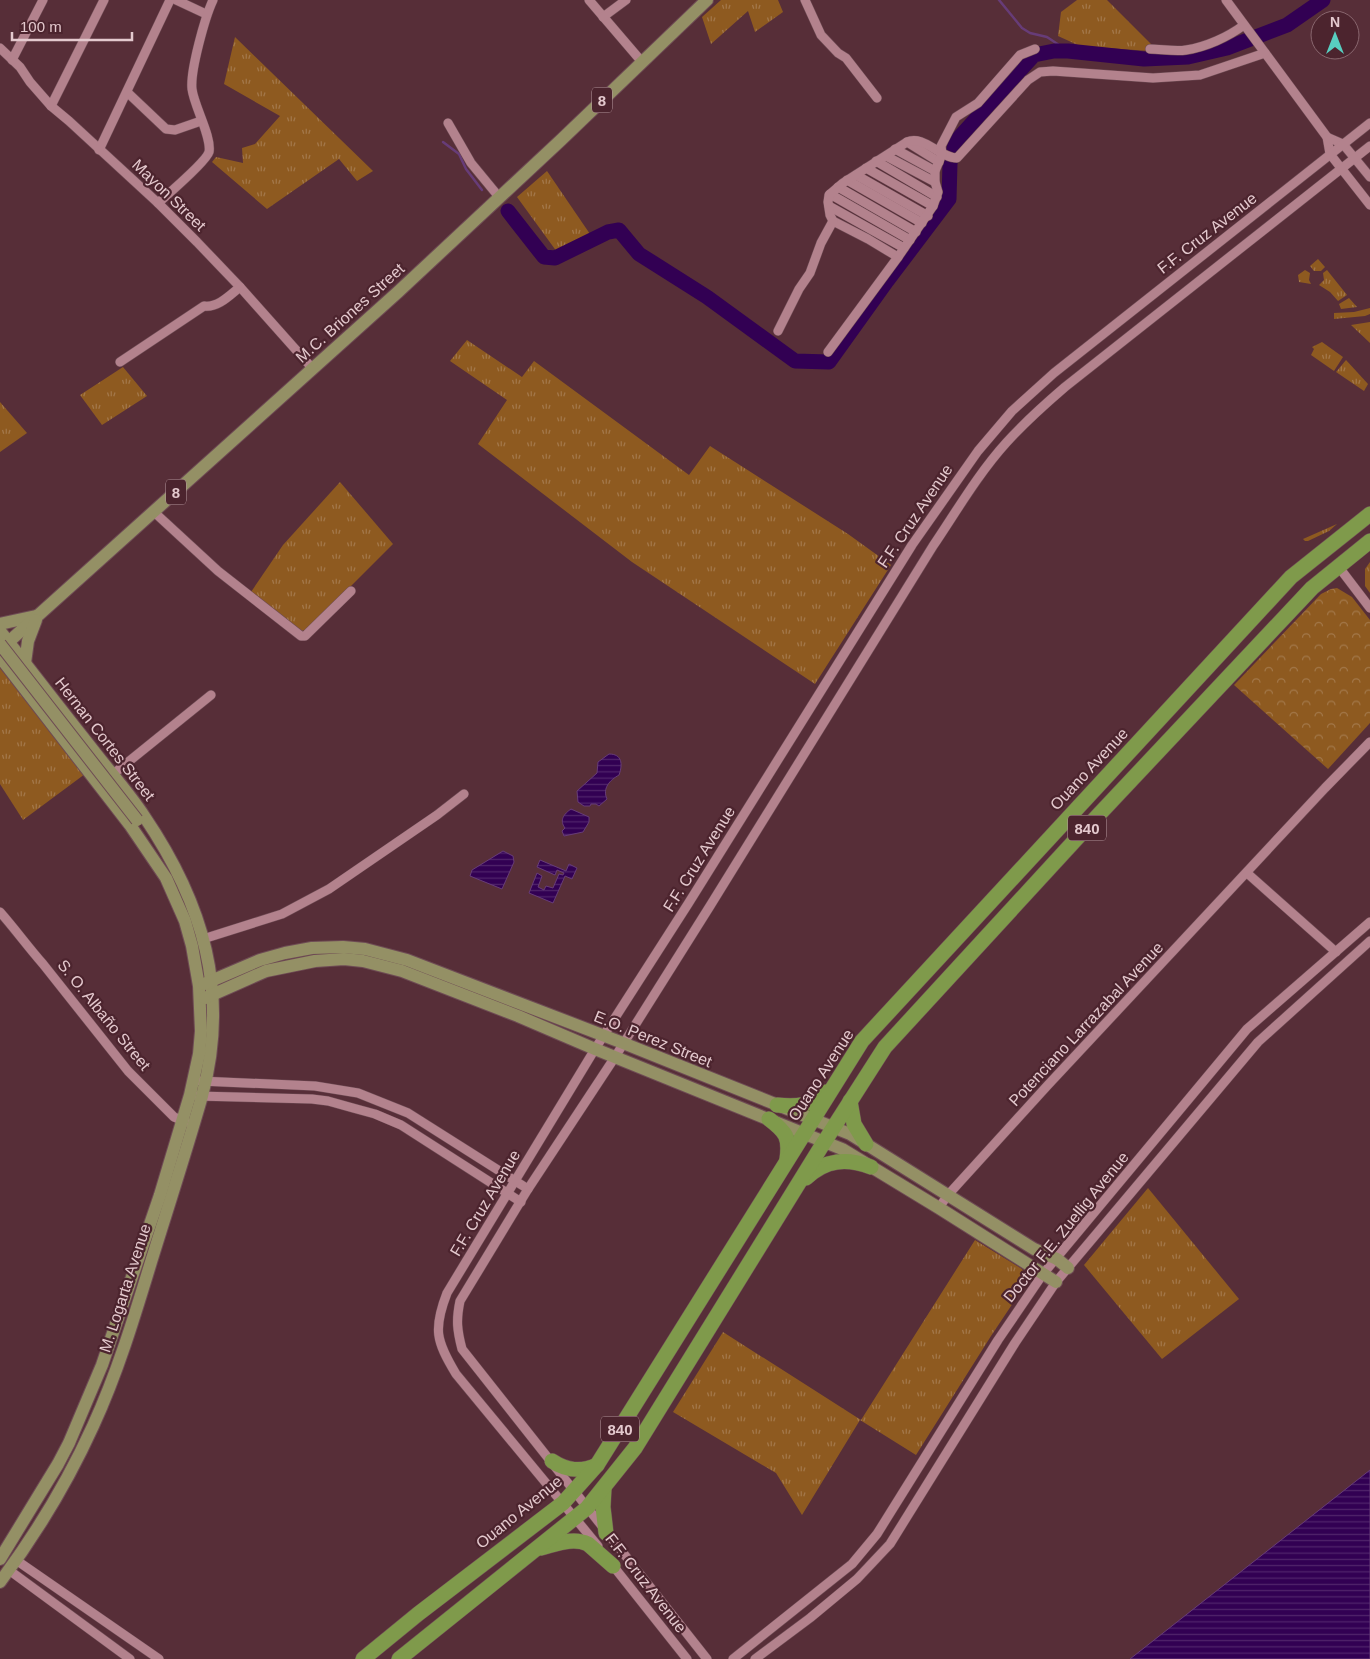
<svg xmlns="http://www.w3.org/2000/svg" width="1370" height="1659" viewBox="0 0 1370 1659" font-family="Arial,sans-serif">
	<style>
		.grass { fill: url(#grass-tufts) }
		.forest { fill: url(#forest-crowns) }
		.water { fill: url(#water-rules); stroke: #673c78 }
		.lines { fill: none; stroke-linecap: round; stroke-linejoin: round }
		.stream { stroke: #673c78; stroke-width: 2.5 }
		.river { stroke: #320053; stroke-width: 15 }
		.minor-casing { stroke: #6e4b54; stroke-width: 10 }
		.major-casing { stroke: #6e4b54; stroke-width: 14 }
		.highway-casing { stroke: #6e4b54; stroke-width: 16 }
		.minor { stroke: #b3828d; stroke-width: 9 }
		.major { stroke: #949065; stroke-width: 12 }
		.highway { stroke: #7f9a4b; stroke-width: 15 }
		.major-bridge-casing { stroke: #6e4b54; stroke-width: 14; stroke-linecap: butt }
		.major-bridge { stroke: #949065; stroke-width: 12 }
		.labels { text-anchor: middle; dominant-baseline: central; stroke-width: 4.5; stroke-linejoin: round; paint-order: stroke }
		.shield { fill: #4c242e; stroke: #b6989e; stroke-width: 1 }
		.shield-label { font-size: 15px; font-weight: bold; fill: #e4c9ce }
		.street-label { font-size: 16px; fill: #e4c9ce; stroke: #4c242e }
	</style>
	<defs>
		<pattern id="grass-tufts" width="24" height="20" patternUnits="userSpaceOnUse" patternTransform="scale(1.25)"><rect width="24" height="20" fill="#8e5a20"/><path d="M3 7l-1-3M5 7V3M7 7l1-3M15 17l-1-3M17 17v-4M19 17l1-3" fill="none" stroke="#a3784a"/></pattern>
		<pattern id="forest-crowns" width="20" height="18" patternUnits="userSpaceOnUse" patternTransform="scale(1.25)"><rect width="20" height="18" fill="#8e5a20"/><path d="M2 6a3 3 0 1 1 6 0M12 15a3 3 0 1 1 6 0" fill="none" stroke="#a3784a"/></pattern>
		<pattern id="water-rules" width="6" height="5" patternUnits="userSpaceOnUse" patternTransform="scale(1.25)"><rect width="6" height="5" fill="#320053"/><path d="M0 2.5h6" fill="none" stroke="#50246b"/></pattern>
	</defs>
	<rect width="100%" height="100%" fill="#572e38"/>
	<g class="grass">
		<path d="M 721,0 L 778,0 L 783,12 L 755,32 L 748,11 L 711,44 L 702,17 Z"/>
		<path d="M 1077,0 L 1107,0 L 1151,44 L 1149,51 L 1080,46 L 1058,36 L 1061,12 Z"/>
		<path d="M 235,37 L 373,171 L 357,181 L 339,159 L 267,209 L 212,162 L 216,157 L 243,163 L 242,148 L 255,144 L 280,116 L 224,84 Z"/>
		<path d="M 547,171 L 592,237 L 557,252 L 517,197 Z"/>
		<path d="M 1318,259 L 1325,267 L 1321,271 L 1314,271 L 1310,266 Z"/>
		<path d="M 1305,270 L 1310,273 L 1309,280 L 1311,284 L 1299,282 L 1298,275 Z"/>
		<path d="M 1327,270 L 1347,295 L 1338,301 L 1330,292 L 1319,285 L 1324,280 L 1323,273 Z"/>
		<path d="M 1349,298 L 1357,307 L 1341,309 L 1339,304 Z"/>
		<path d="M 1370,308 L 1370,314 L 1365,316 L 1334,319 L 1334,313 L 1354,312 Z"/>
		<path d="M 1370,322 L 1370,343 L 1351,325 Z"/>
		<path d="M 467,340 L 522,377 L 534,361 L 689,475 L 710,446 L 848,534 L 891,565 L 815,684 L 632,562 L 478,444 L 507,400 L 450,361 Z"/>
		<path d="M 1322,342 L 1343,357 L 1334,371 L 1311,355 L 1314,349 L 1312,347 Z"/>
		<path d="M 1346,360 L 1368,384 L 1364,391 L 1336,372 Z"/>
		<path d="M 123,367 L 147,396 L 102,425 L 80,395 Z"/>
		<path d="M 0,402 L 27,433 L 0,452 Z"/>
		<path d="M 340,482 L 393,544 L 307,630 L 299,631 L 251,592 L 283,545 Z"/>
		<path d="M 1337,524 L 1329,531 L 1308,541 L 1305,541 L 1303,539 Z"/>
		<path d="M 1370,562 L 1370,593 L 1365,586 L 1365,569 Z"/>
		<path d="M 0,668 L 85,774 L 23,820 L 0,784 Z"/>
		<path d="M 1148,1188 L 1239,1299 L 1162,1359 L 1084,1265 Z"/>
		<path d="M 975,1240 L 1022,1269 L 1029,1279 L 991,1336 L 916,1455 L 860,1420 L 802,1515 L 776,1473 L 673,1412 L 723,1332 L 861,1420 Z"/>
	</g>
	<path class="forest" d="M 1337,588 L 1352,597 L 1370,620 L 1370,723 L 1328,769 L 1234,685 L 1321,594 L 1331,589 Z"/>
	<g class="water">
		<path d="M 609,754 C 622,754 623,764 619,775 C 610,780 602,788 607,799 L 599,806 L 596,804 L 591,804 L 590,806 L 584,806 L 578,802 L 577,791 L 597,773 L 598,762 Z"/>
		<path d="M 571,809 L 589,817 L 589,822 L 583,832 L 564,836 L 562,831 L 565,828 C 559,820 564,814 571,809 Z"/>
		<path d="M 503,851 L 513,856 L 514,862 L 502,889 L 470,876 L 472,870 Z"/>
		<path d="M 540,860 L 566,871 L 569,864 L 577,868 L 572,879 L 565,876 L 553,903 L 529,893 L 537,873 L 542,876 L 538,887 L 544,890 L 546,886 L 553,888 L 559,874 L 563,875 L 564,873 L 557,870 L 555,875 L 537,867 Z"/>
		<path d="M 1370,1470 L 1370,1659 L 1130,1659 Z"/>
	</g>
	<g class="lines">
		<g class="stream">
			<path d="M 999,0 L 1022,28 L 1030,33 L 1047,37 L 1068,51"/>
			<path d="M 443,142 L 459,154 L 466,169 L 482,190"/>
		</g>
		<path class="river" d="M 508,211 L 544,257 L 555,258 L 608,232 L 619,230 L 639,254 L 707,297 L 795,361 L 829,362 L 887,281 L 949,199 L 950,163 L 956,141 L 1034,55 L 1054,51 L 1068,51 L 1144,59 L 1188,57 L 1227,48 L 1287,25 L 1323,0"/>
		<g class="minor-casing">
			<g id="minor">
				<path d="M 176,0 L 206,14"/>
				<path d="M 589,0 L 642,62"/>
				<path d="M 805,0 L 821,35 L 838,53 L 846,58 L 877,98"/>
				<path d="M 1226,0 L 1327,137 L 1330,154 L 1370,205"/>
				<path d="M 603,17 L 626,0"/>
				<path d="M 0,48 L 20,67 L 30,82 L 51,106 L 69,121 L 158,203 L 197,242 L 240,287 L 313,369"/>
				<path d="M 1150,49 C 1161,49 1175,52 1186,50 C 1206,47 1228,37 1244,25"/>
				<path d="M 12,60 L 43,0"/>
				<path d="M 128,93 L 166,129 L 175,130 L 201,121"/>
				<path d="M 51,106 L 104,0"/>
				<path d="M 448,123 L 471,163 L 499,197"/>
				<path d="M 1327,137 L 1343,144 L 1370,177"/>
				<path d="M 907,142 L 939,162"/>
				<path d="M 895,149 L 935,171"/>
				<path d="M 99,150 L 170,0"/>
				<path d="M 886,156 L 935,182"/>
				<path d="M 876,161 L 937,197"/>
				<path d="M 866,168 L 933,206"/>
				<path d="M 856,175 L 928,216"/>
				<path d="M 847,180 L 922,223"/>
				<path d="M 838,187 L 916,232"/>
				<path d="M 830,194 L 910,240"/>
				<path d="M 158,203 C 168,194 206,162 209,152 C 212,137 194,106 192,89 C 190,71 205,17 213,0"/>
				<path d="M 829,206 L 904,248"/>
				<path d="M 898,257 L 868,239 L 833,221 L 830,215 L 828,202 L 829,195 L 843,183 L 907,142 C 923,134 940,158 957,158 L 1028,80 L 1040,72 L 1053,71 L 1153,78 L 1200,75 L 1265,53"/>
				<path d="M 778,331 L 799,289 L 810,273 L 821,243 L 833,221"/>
				<path d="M 828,352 L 898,257 L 933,206 L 938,192 L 935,182 L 935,171 L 942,154 L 941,146 L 956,117 L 978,103 L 1020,55 L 1035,49"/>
				<path d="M 120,362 L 204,306 C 218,308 230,295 240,287"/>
				<path d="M 154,512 L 218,571 L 301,636 L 305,636 L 351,591"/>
				<path d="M 1338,566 L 1370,608"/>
				<path d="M 112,775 L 211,695"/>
				<path d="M 1247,873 L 1336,952"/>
				<path d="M 0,912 C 15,929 28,947 43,964 L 128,1071 L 174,1117 L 186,1122"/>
				<path d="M 203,939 L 282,914 L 329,889 L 437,815 L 464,794"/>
				<path d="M 200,1081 L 315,1086 L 358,1093 L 408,1113 L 528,1189"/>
				<path d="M 197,1096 L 312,1099 L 328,1101 L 353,1108 L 375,1114 L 401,1125 L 521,1202"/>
				<path d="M 939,1208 L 947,1196 L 1047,1086 L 1325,788 L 1370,742"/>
				<path d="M 598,1546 L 456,1374 C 436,1341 433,1329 447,1293 L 595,1049 L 688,904 L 912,545 L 978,451 L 1012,411 L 1054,373 L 1370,123"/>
				<path d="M 16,1560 L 159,1659"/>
				<path d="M 610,1562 L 687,1659"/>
				<path d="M 9,1570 L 130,1659"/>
				<path d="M 707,1659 L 462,1349 C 457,1330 456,1320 460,1301 L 528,1189 L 615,1057 L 710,906 L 933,546 C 956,512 978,474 1006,443 C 1024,423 1044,405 1065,387 L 1370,146"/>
				<path d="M 733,1659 L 852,1564 L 877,1534 L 998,1340 L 1043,1274 L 1247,1029 L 1370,922"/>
				<path d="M 755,1659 L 810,1618 L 857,1579 L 890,1544 L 1015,1343 L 1056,1282 L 1258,1042 L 1370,941"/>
			</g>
		</g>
		<g class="major-casing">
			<g id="major">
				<path d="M 0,624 L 36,616"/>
				<path d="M 0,631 C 31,671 62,711 93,750 C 110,772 129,793 144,816 C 203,903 230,992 202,1096 C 186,1152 168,1207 151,1262 C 134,1318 117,1374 93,1426 C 68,1481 36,1534 0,1582"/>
				<path d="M 4,646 L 398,292 L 561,140 L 707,0"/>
				<path d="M 0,657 L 130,825 L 166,878 L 185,921 L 192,946 L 199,986 L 201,1031 L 199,1054 L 190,1095 L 160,1195 L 102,1365 L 69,1443 L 58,1464 L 0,1559"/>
				<path d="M 25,663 L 28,641 L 36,620"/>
				<path d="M 204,984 L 260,960 L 285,953 L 312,948 L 343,947 L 365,949 L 407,960 L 623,1043 L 850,1134 L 1034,1249 L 1057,1259 L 1068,1268"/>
				<path d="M 205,998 L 266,971 L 315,961 L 344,959 L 363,961 L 402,971 L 518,1016 L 595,1049 L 842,1149 L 939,1208 L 1056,1282"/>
			</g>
		</g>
		<g class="highway-casing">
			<g id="highway">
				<path d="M 850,1101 L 854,1124 L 866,1144"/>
				<path d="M 777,1105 C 797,1107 811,1106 826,1092"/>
				<path d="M 769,1119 C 786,1132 790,1137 787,1159"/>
				<path d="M 806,1178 C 826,1159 847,1158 871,1167"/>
				<path d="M 552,1461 C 567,1471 581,1472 597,1465"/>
				<path d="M 604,1489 L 603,1507 L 606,1533"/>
				<path d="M 541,1548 C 557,1544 573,1537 588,1544 L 613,1566"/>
				<path d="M 363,1659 L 418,1614 L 563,1503 L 597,1465 L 862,1041 L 1291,577 L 1370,514"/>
				<path d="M 399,1659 L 587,1508 L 635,1448 L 821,1147 L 885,1047 L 1090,824 L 1312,588 L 1370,541"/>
			</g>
		</g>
		<use href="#minor" class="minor"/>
		<use href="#major" class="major"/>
		<use href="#highway" class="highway"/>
		<g class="major-bridge-casing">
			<path id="major-bridge" d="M 0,644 L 137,820"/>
		</g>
		<use href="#major-bridge" class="major-bridge"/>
	</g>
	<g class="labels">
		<g class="shield">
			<rect x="592" y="87.5" width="20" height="25" rx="4"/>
			<rect x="166" y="479.5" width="20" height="25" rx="4"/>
			<rect x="1068" y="815.5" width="38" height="25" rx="4"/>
			<rect x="601" y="1416.5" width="38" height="25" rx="4"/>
		</g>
		<g class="shield-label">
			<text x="602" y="100">8</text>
			<text x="176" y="492">8</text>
			<text x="1087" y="828">840</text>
			<text x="620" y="1429">840</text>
		</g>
		<g class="street-label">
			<text transform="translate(169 195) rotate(44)">Mayon Street</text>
			<text transform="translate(1207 233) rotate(-38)">F.F. Cruz Avenue</text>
			<text transform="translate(350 313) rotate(-42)">M.C. Briones Street</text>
			<text transform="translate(915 516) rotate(-56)">F.F. Cruz Avenue</text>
			<text transform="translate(105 739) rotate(52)">Hernan Cortes Street</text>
			<text transform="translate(1089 769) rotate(-47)">Ouano Avenue</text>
			<text transform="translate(699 859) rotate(-58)">F.F. Cruz Avenue</text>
			<text transform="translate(104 1015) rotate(51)">S. O. Albaño Street</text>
			<text transform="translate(1086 1024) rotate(-47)">Potenciano Larrazabal Avenue</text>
			<text transform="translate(653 1039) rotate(22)">E.O. Perez Street</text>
			<text transform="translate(821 1075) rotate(-57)">Ouano Avenue</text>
			<text transform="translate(485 1203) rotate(-59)">F.F. Cruz Avenue</text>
			<text transform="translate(1066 1227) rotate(-51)">Doctor F.E. Zuellig Avenue</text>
			<text transform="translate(125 1288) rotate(-72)">M. Logarta Avenue</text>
			<text transform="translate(519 1512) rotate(-39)">Ouano Avenue</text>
			<text transform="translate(646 1583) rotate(52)">F.F. Cruz Avenue</text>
		</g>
	</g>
	<g transform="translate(1335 35)"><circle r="24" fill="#4c242e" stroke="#89666e"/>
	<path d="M0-4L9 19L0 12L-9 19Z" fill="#58cec0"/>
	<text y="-8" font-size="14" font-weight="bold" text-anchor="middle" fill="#e4c9ce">N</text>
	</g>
	<path d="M12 32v8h120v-8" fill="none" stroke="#e4c9ce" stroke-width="2.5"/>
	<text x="20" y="32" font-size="15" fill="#e4c9ce" stroke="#4c242e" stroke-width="4" paint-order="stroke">100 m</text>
</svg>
